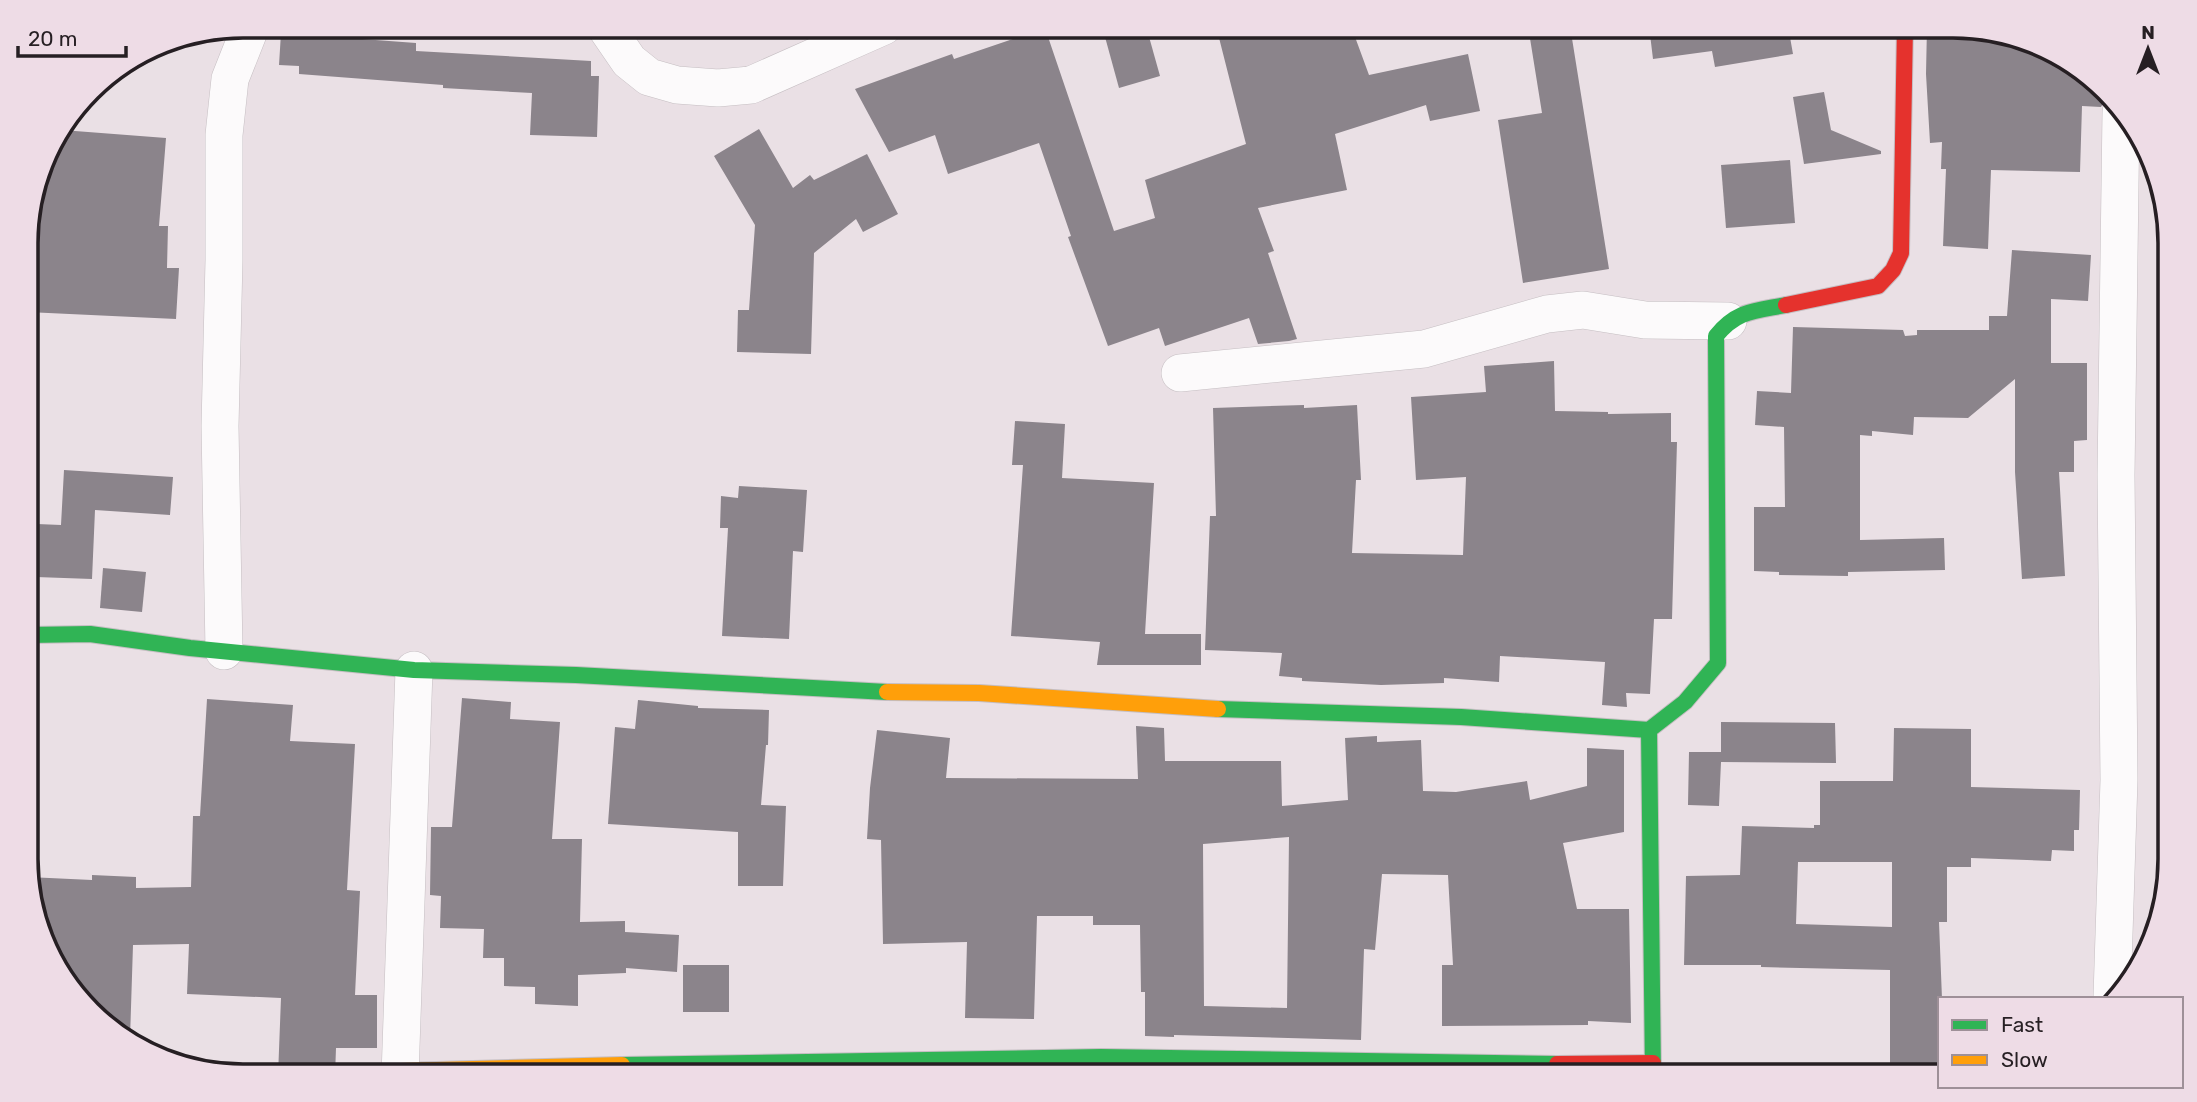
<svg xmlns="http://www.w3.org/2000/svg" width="2197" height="1102" viewBox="0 0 2197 1102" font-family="Rubik,sans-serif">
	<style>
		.building { fill: #8b848b; fill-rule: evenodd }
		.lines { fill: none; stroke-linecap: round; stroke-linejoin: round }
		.street-casing { stroke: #c5bec2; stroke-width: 38 }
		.fast-casing { stroke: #c5bec2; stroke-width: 18 }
		.slow-casing { stroke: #c5bec2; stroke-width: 18 }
		.jam-casing { stroke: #c5bec2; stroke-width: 18 }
		.street { stroke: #fcfafb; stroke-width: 37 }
		.fast { stroke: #30b455; stroke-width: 16 }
		.slow { stroke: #ff9f0a; stroke-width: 16 }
		.jam { stroke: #e5322d; stroke-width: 16 }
		.rim { fill: none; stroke: #261f23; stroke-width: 3.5 }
	</style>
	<rect width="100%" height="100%" fill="#eae0e5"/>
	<g class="building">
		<path d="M 1102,26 L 1146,26 L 1160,76 L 1119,88 Z"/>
		<path d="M 1216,26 L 1351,26 L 1369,75 L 1468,54 L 1480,111 L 1430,121 L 1426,105 L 1335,134 L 1347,190 L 1258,208 L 1274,251 L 1268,253 L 1297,339 L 1289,341 L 1258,344 L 1249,318 L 1165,346 L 1159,328 L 1108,346 L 1068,237 L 1071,236 L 1039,143 L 948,174 L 935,135 L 889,152 L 855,89 L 952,54 L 954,59 L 1045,28 L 1114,231 L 1155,218 L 1145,180 L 1246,144 Z"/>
		<path d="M 1528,26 L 1570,26 L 1609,269 L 1523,283 L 1498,120 L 1542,113 Z"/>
		<path d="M 1649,26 L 1788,26 L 1793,54 L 1715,67 L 1712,51 L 1653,59 Z"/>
		<path d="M 1927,26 L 1954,26 L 2049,48 L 2106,98 L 2101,107 L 2082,106 L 2080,172 L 1991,170 L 1988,249 L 1943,246 L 1946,169 L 1941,169 L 1942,142 L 1930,143 L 1926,74 Z"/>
		<path d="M 281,33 L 416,43 L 416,51 L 591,61 L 591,76 L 599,76 L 597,137 L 530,135 L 532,93 L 443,88 L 443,85 L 299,74 L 299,66 L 279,65 Z"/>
		<path d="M 1824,92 L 1831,130 L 1881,151 L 1881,154 L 1804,164 L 1793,97 Z"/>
		<path d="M 759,129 L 793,188 L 810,175 L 814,180 L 867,154 L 898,214 L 863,232 L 856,219 L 814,253 L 811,354 L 737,352 L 738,310 L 749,310 L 755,225 L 714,156 Z"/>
		<path d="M 62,130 L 166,138 L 159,226 L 168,226 L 167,268 L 179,268 L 176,319 L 27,312 L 27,229 L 49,147 Z"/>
		<path d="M 1790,160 L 1795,223 L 1726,228 L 1721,165 Z"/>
		<path d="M 2012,250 L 2091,255 L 2088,301 L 2051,299 L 2051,363 L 2087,363 L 2087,440 L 2074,441 L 2074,472 L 2059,472 L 2065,576 L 2022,579 L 2015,472 L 2015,379 L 1968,418 L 1914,417 L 1913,435 L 1872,431 L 1872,436 L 1860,435 L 1860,540 L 1944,538 L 1945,570 L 1848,572 L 1848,576 L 1779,575 L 1779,572 L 1754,571 L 1754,507 L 1785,507 L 1784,427 L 1755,425 L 1757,391 L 1791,393 L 1793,327 L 1903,330 L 1905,336 L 1917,335 L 1917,330 L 1989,330 L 1989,316 L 2007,316 Z"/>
		<path d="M 1554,361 L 1555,411 L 1608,412 L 1608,414 L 1671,413 L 1671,442 L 1677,442 L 1672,619 L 1654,619 L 1650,694 L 1626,693 L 1627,707 L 1602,705 L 1605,662 L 1500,656 L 1499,682 L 1444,678 L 1444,683 L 1381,685 L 1302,681 L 1302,678 L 1279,676 L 1282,653 L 1205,650 L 1210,516 L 1216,516 L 1213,408 L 1304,405 L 1304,408 L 1357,405 L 1361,480 L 1356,480 L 1352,553 L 1463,555 L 1466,477 L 1416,480 L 1411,397 L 1486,392 L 1484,366 Z"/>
		<path d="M 1015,421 L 1065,424 L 1062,478 L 1154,483 L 1145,634 L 1201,634 L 1201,665 L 1097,665 L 1100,642 L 1011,636 L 1023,465 L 1012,465 Z"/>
		<path d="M 64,470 L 173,477 L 170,515 L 95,510 L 92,579 L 36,577 L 37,524 L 61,525 Z"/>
		<path d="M 739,486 L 807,490 L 803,552 L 793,551 L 789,639 L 722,636 L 728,528 L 720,528 L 721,496 L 738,498 Z"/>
		<path d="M 103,568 L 146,572 L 142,612 L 100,608 Z"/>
		<path d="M 462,698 L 511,702 L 510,719 L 560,722 L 552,839 L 582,839 L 580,922 L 625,921 L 625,932 L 679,935 L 677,972 L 626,968 L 626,973 L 578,975 L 578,1006 L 535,1004 L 535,987 L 504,986 L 504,958 L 483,958 L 484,929 L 440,928 L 441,896 L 430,895 L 431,827 L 452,827 Z"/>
		<path d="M 207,699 L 293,705 L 290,741 L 355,744 L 347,890 L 360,891 L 355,995 L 377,995 L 377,1048 L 336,1048 L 335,1076 L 278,1076 L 281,998 L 187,994 L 189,944 L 133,945 L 130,1039 L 71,990 L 28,887 L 28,877 L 92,880 L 92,875 L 136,877 L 136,888 L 191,887 L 193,816 L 200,816 Z"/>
		<path d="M 638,700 L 698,706 L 698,708 L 769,710 L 768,745 L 766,745 L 761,805 L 786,806 L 783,886 L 738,886 L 738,832 L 608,824 L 615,727 L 635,729 Z"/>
		<path d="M 1721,722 L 1835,723 L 1836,763 L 1721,762 L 1719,806 L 1688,805 L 1689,752 L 1721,752 Z"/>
		<path d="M 1136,726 L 1164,728 L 1165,761 L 1281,761 L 1282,806 L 1348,800 L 1345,738 L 1377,736 L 1377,742 L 1421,740 L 1423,791 L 1456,792 L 1527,781 L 1530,800 L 1587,786 L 1587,748 L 1624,750 L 1624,832 L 1563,843 L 1577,909 L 1629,909 L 1631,1023 L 1588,1021 L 1588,1025 L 1442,1026 L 1442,965 L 1453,965 L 1448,875 L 1382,874 L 1375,950 L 1364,949 L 1361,1040 L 1174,1035 L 1174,1037 L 1145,1036 L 1145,992 L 1141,992 L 1140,925 L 1093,925 L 1093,916 L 1037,916 L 1034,1019 L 965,1018 L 967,942 L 883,944 L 881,840 L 867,839 L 870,788 L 877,730 L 950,738 L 946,778 L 1138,779 ZM 1289,837 L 1287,1008 L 1204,1006 L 1203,844 Z"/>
		<path d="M 1894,728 L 1971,729 L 1971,787 L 2080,790 L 2079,830 L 2074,830 L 2074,851 L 2052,850 L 2051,861 L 1971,858 L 1971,867 L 1947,867 L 1947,922 L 1939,922 L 1942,999 L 1940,999 L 1940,1069 L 1890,1070 L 1890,970 L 1761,967 L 1761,965 L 1684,965 L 1686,876 L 1740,875 L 1742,826 L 1814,828 L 1814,825 L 1820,825 L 1820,781 L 1893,781 ZM 1798,862 L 1892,862 L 1892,927 L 1796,924 Z"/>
		<rect x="683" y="965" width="46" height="47"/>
	</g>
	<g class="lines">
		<g class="street-casing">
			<g id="street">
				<path d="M 605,26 L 629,61 L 649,77 L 677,85 L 718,88 L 751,85 L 884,26"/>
				<path d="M 1180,373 L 1424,349 L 1547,314 L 1583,310 L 1645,320 L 1728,321"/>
				<path d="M 224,651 L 220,426 L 224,260 L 224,135 L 230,79 L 251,26"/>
				<path d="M 2112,996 L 2119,780 L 2116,475 L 2121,112"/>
				<path d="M 400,1076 L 414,670"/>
			</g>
		</g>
		<g class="fast-casing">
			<g id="fast">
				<path d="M 28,635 L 90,634 L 190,648 L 414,670 L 576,675 L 887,692"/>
				<path d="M 1218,709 L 1461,717 L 1649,730"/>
				<path d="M 622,1065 L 1101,1057 L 1557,1064"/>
				<path d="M 1653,1075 L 1649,730 L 1685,702 L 1718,663 L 1716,336 C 1737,310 1755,311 1786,305"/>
			</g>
		</g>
		<g class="slow-casing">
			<g id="slow">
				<path d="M 887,692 L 979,693 L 1218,709"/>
				<path d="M 394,1076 L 400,1071 L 622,1065"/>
			</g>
		</g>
		<g class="jam-casing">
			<g id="jam">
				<path d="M 1786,305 L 1878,286 L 1893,270 L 1901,253 L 1905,26"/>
				<path d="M 1557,1064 L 1653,1063"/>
			</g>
		</g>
		<use href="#street" class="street"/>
		<use href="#fast" class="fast"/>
		<use href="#slow" class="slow"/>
		<use href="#jam" class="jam"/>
	</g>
	<path d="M0 0H2197V1102H0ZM243 38H1953A205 205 0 0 1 2158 243V859A205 205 0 0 1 1953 1064H243A205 205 0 0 1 38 859V243A205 205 0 0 1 243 38Z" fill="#eedce6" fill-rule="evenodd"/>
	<path class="rim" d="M243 38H1953A205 205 0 0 1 2158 243V859A205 205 0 0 1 1953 1064H243A205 205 0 0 1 38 859V243A205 205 0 0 1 243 38Z"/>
	<rect x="1938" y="997" width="245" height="91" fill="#eedce6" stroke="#9e9098" stroke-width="2"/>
	<rect x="1952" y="1020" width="35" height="10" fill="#30b455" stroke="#9e9098" stroke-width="2"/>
	<text x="2001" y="1032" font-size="21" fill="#261f23">Fast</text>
	<rect x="1952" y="1055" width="35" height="10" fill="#ff9f0a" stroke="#9e9098" stroke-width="2"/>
	<text x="2001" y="1067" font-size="21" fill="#261f23">Slow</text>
	<g transform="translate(2148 49)" stroke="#eedce6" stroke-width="5" paint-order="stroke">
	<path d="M0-5L12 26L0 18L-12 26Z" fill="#261f23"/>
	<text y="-10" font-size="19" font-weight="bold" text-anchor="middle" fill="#261f23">N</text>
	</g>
	<path d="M18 46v10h108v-10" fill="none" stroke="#261f23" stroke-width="3.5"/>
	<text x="28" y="46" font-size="21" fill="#261f23" stroke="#eedce6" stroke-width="5" paint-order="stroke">20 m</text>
</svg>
